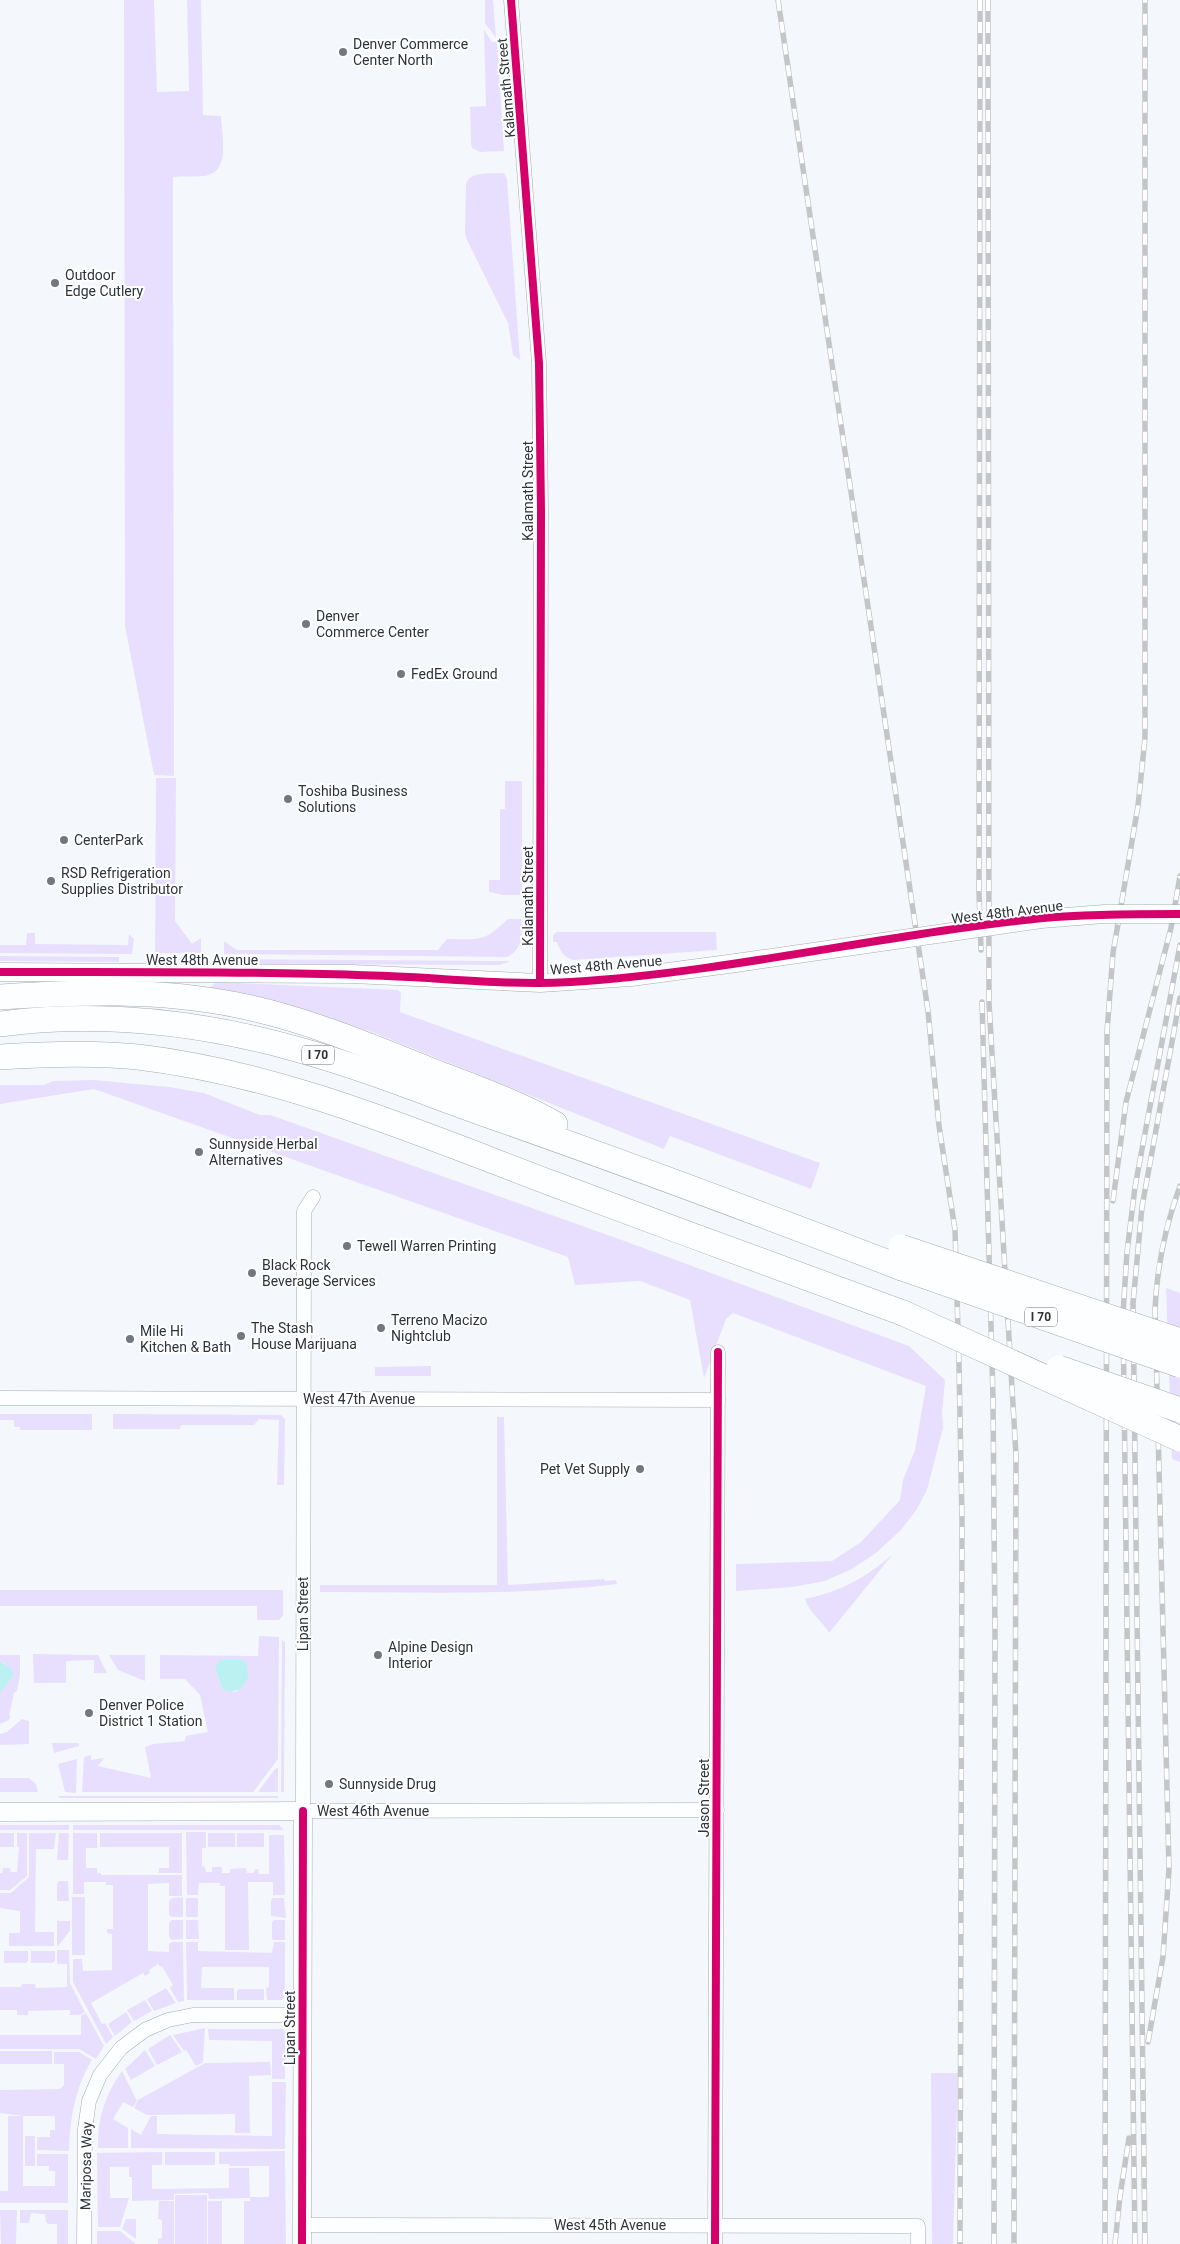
<svg xmlns="http://www.w3.org/2000/svg" width="1180" height="2244" viewBox="0 0 1180 2244" font-family="Roboto,sans-serif">
	<style>
		.green { fill: #e8dffe; fill-rule: evenodd }
		.water { fill: #bbf2f1 }
		.lines { fill: none; stroke-linecap: round; stroke-linejoin: round }
		.minor-casing { stroke: #a6abb0; stroke-width: 15 }
		.tertiary-casing { stroke: #a6abb0; stroke-width: 19 }
		.motorway-casing { stroke: #a6abb0; stroke-width: 26 }
		.minor { stroke: #fdfeff; stroke-width: 14 }
		.tertiary { stroke: #fdfeff; stroke-width: 18 }
		.motorway { stroke: #fdfeff; stroke-width: 25 }
		.rail-casing { stroke: #c4c5c6; stroke-width: 5.5 }
		.rail { stroke: #fff; stroke-width: 4; stroke-dasharray: 11; stroke-linecap: butt }
		.tertiary-bridge-casing { stroke: #a6abb0; stroke-width: 19; stroke-linecap: butt }
		.motorway-bridge-casing { stroke: #a6abb0; stroke-width: 26; stroke-linecap: butt }
		.tertiary-bridge { stroke: #fdfeff; stroke-width: 18 }
		.motorway-bridge { stroke: #fdfeff; stroke-width: 25 }
		.cycleway-casing { stroke: #fff; stroke-width: 11 }
		.cycleway { stroke: #d6006c; stroke-width: 8 }
		.poi-dot { fill: #72787e; stroke: #fff; stroke-width: 2 }
		.labels { text-anchor: middle; dominant-baseline: central; stroke-width: 4; stroke-linejoin: round; paint-order: stroke }
		.shield { fill: #fff; stroke: #6b7075; stroke-width: 1 }
		.shield-label { font-size: 12px; font-weight: bold; fill: #2c333a }
		.poi-label { font-size: 14px; fill: #2c333a; stroke: #fff; text-anchor: start }
		.street-label { font-size: 14px; fill: #2c333a; stroke: #fff }
	</style>
	<rect width="100%" height="100%" fill="#f4f8fc"/>
	<g class="green">
		<path d="M 124,0 L 154,0 L 157,92 L 189,91 L 187,0 L 201,0 L 203,115 L 221,116 C 222,136 231,173 204,176 C 194,177 183,176 173,177 L 174,776 L 154,775 L 125,626 Z"/>
		<path d="M 485,0 L 493,0 L 496,38 L 485,23 Z"/>
		<path d="M 484,30 L 492,42 L 497,42 L 504,151 L 480,152 L 472,148 L 471,144 L 470,107 L 486,106 Z"/>
		<path d="M 504,173 L 507,179 L 520,360 L 513,355 L 508,323 L 466,238 L 465,231 L 466,184 C 470,170 491,174 504,173 Z"/>
		<path d="M 156,778 L 176,778 L 175,921 L 192,944 L 201,938 L 201,953 L 155,953 Z"/>
		<path d="M 505,781 L 522,781 L 522,895 L 503,895 L 489,892 L 489,880 L 500,880 L 500,809 L 505,809 Z"/>
		<path d="M 508,919 L 521,919 C 521,935 524,949 507,957 L 224,954 L 224,941 L 237,950 L 438,950 L 447,939 C 481,939 482,943 508,919 Z"/>
		<path d="M 557,932 L 716,932 L 717,950 L 574,960 C 564,958 560,951 557,942 L 553,942 L 553,935 Z"/>
		<path d="M 27,933 L 35,933 L 35,944 L 128,945 L 129,934 L 134,939 L 132,954 L 0,953 L 0,945 L 26,945 Z"/>
		<path d="M 0,956 L 119,957 L 119,962 L 0,961 Z"/>
		<path d="M 225,959 L 500,961 L 511,961 L 500,965 L 231,964 Z"/>
		<path d="M 216,982 L 398,990 L 401,993 L 400,1012 L 820,1163 L 811,1189 L 670,1136 L 664,1149 L 372,1032 L 298,1009 L 210,988 Z"/>
		<path d="M 94,1080 L 169,1087 L 204,1093 L 260,1115 L 270,1115 L 293,1123 L 619,1239 L 909,1346 L 945,1380 L 942,1413 L 943,1428 L 927,1490 L 917,1509 L 901,1530 L 876,1553 L 852,1569 L 825,1581 L 793,1587 L 736,1591 L 736,1564 L 832,1561 L 861,1542 L 900,1500 L 903,1480 L 915,1450 L 926,1386 L 733,1313 L 726,1319 L 704,1378 L 690,1300 L 640,1281 L 575,1285 L 568,1257 L 94,1089 L 0,1104 L 0,1085 L 44,1085 L 53,1081 Z"/>
		<path d="M 1166,1288 L 1180,1293 L 1180,1462 L 1172,1459 Z"/>
		<path d="M 431,1366 L 431,1376 L 375,1376 L 375,1367 Z"/>
		<path d="M 0,1414 L 92,1414 L 92,1430 L 20,1430 L 20,1427 L 14,1427 L 14,1420 L 0,1420 Z"/>
		<path d="M 113,1414 L 281,1415 L 285,1419 L 284,1485 L 277,1485 L 279,1420 L 259,1419 L 254,1425 L 181,1425 L 180,1429 L 113,1429 Z"/>
		<path d="M 497,1417 L 504,1417 L 508,1585 L 604,1579 L 605,1581 L 616,1580 L 617,1584 C 518,1596 419,1592 320,1592 L 320,1585 L 497,1585 Z"/>
		<path d="M 893,1554 L 829,1633 C 822,1620 809,1613 805,1599 C 840,1592 867,1577 893,1554 Z"/>
		<path d="M 0,1590 L 283,1590 L 283,1615 L 279,1620 L 257,1620 L 257,1606 L 0,1606 Z"/>
		<path d="M 259,1636 L 279,1637 L 278,1759 L 253,1792 L 82,1792 L 84,1757 L 91,1755 L 91,1760 L 104,1758 L 98,1766 L 151,1778 L 145,1747 L 153,1744 L 185,1741 L 186,1736 L 208,1732 L 200,1695 L 185,1679 L 160,1679 L 160,1655 L 258,1656 ZM 215,1667 L 244,1686 L 235,1692 L 222,1689 Z"/>
		<path d="M 282,1640 L 285,1642 L 284,1792 L 281,1792 Z"/>
		<path d="M 33,1654 L 98,1655 L 107,1673 L 94,1673 L 94,1660 L 66,1661 L 66,1683 L 34,1683 Z"/>
		<path d="M 0,1655 L 20,1655 L 20,1675 L 17,1691 L 14,1693 L 9,1716 L 11,1716 L 9,1720 L 0,1724 L 0,1694 L 5,1664 L 0,1661 Z"/>
		<path d="M 109,1655 L 145,1655 L 145,1681 L 118,1670 Z"/>
		<path d="M 22,1719 L 29,1721 L 29,1744 L 0,1745 L 0,1734 L 7,1732 Z"/>
		<path d="M 52,1743 L 79,1743 L 79,1746 L 54,1753 Z"/>
		<path d="M 77,1759 L 76,1793 L 65,1792 L 58,1764 Z"/>
		<path d="M 278,1768 L 278,1792 L 258,1792 L 275,1769 Z"/>
		<path d="M 0,1778 L 29,1778 L 36,1784 L 38,1792 L 0,1792 Z"/>
		<path d="M 58,1796 L 278,1796 L 278,1798 L 60,1798 Z"/>
		<rect x="0" y="1825" width="69" height="5"/>
		<path d="M 73,1825 L 279,1825 L 284,1830 L 73,1830 Z"/>
		<path d="M 186,1832 L 206,1832 L 206,1848 L 202,1848 L 202,1866 L 205,1867 L 206,1872 L 212,1872 L 212,1867 L 222,1867 L 222,1873 L 230,1873 L 230,1869 L 246,1868 L 247,1873 L 254,1873 L 255,1869 L 258,1869 L 259,1874 L 269,1874 L 269,1835 L 284,1835 L 285,1895 L 273,1895 L 273,1882 L 248,1882 L 249,1950 L 225,1950 L 225,1886 L 220,1886 L 220,1883 L 199,1883 L 198,1895 L 187,1895 Z"/>
		<rect x="0" y="1833" width="14" height="14"/>
		<path d="M 17,1833 L 27,1833 L 27,1876 L 10,1890 L 0,1890 L 0,1873 L 2,1873 L 3,1868 L 10,1868 L 11,1872 L 17,1872 L 19,1847 L 17,1847 Z"/>
		<path d="M 29,1833 L 56,1833 L 54,1849 L 36,1849 L 35,1932 L 54,1932 L 54,1946 L 9,1946 L 9,1933 L 20,1933 L 20,1911 L 0,1908 L 0,1893 L 11,1893 L 29,1877 Z"/>
		<path d="M 59,1833 L 69,1833 L 68,1860 L 57,1860 Z"/>
		<path d="M 73,1833 L 97,1833 L 97,1848 L 86,1848 L 86,1868 L 97,1868 L 97,1873 L 101,1873 L 101,1875 L 182,1875 L 182,1896 L 169,1896 L 169,1883 L 148,1884 L 148,1951 L 169,1952 L 169,1944 L 172,1942 L 183,1942 L 184,2001 L 178,2002 L 170,1988 L 173,1985 L 162,1966 L 160,1967 L 158,1964 L 149,1970 L 150,1973 L 145,1976 L 143,1973 L 91,2003 L 102,2024 L 105,2023 L 113,2037 L 106,2044 L 73,1982 L 73,1959 L 82,1959 L 83,1971 L 112,1970 L 112,1934 L 107,1933 L 107,1929 L 113,1929 L 113,1885 L 106,1885 L 106,1882 L 84,1882 L 84,1894 L 73,1894 Z"/>
		<path d="M 100,1833 L 182,1833 L 182,1873 L 159,1873 L 159,1868 L 169,1868 L 169,1847 L 100,1847 Z"/>
		<rect x="208" y="1833" width="27" height="14"/>
		<rect x="237" y="1833" width="27" height="14"/>
		<path d="M 59,1881 L 68,1881 L 69,1901 L 57,1901 L 57,1883 Z"/>
		<rect x="72" y="1897" width="13" height="58"/>
		<path d="M 183,1897 L 183,1917 L 172,1917 L 169,1915 L 169,1901 L 172,1898 Z"/>
		<rect x="186" y="1898" width="12" height="19"/>
		<path d="M 273,1898 L 284,1898 L 286,1918 L 271,1916 L 271,1900 Z"/>
		<path d="M 172,1920 L 183,1920 L 183,1939 L 172,1940 L 169,1937 L 169,1923 Z"/>
		<path d="M 186,1920 L 198,1920 L 199,1939 L 186,1939 Z"/>
		<path d="M 274,1920 L 285,1920 L 285,1940 L 273,1940 L 272,1938 L 272,1922 Z"/>
		<path d="M 57,1921 L 70,1921 L 70,1931 L 58,1946 L 57,1946 Z"/>
		<path d="M 186,1942 L 198,1942 L 198,1951 L 272,1953 L 274,1942 L 285,1942 L 285,1996 L 282,2000 L 267,2000 L 266,1988 L 269,1987 L 269,1967 L 202,1967 L 201,1988 L 234,1988 L 234,2000 L 187,2000 Z"/>
		<path d="M 57,1950 L 69,1950 L 70,1983 L 85,2012 L 80,2015 L 70,2015 L 70,2010 L 28,2011 L 28,2015 L 17,2015 L 17,2010 L 0,2010 L 0,1987 L 21,1987 L 22,1984 L 35,1984 L 36,1988 L 67,1987 L 67,1964 L 57,1964 Z"/>
		<path d="M 4,1951 L 28,1951 L 28,1961 L 26,1963 L 4,1963 Z"/>
		<path d="M 31,1951 L 55,1951 L 55,1961 L 52,1963 L 31,1963 Z"/>
		<path d="M 166,1988 L 176,2003 L 154,2011 L 147,1999 Z"/>
		<path d="M 239,1989 L 264,1989 L 264,2000 L 237,2000 L 237,1991 Z"/>
		<path d="M 145,2000 L 152,2011 L 134,2021 L 127,2010 Z"/>
		<path d="M 126,2012 L 132,2022 L 115,2036 L 108,2024 Z"/>
		<path d="M 86,2013 L 104,2046 L 96,2059 L 79,2049 L 0,2049 L 0,2035 L 81,2035 L 81,2016 Z"/>
		<path d="M 205,2028 L 203,2062 L 196,2066 L 186,2050 L 184,2051 L 173,2035 Z"/>
		<path d="M 208,2029 L 283,2029 L 285,2032 L 285,2079 L 272,2079 L 272,2041 L 209,2040 Z"/>
		<path d="M 170,2035 L 182,2052 L 157,2065 L 148,2049 Z"/>
		<path d="M 145,2050 L 155,2066 L 131,2080 L 125,2069 Z"/>
		<rect x="0" y="2051" width="52" height="13"/>
		<path d="M 54,2052 L 79,2052 L 92,2060 C 75,2088 70,2118 69,2151 L 37,2150 L 37,2137 L 50,2137 L 50,2130 L 55,2130 L 55,2116 L 24,2116 L 0,2113 L 0,2090 L 60,2089 L 64,2085 L 64,2064 L 54,2064 Z"/>
		<path d="M 270,2062 L 271,2075 L 249,2076 L 250,2133 L 235,2133 L 235,2114 L 147,2115 L 134,2108 L 138,2100 L 205,2063 Z"/>
		<path d="M 122,2071 L 137,2101 L 133,2107 L 123,2102 L 113,2119 L 128,2128 L 128,2148 L 98,2148 C 97,2119 105,2095 122,2071 Z"/>
		<path d="M 931,2073 L 958,2073 L 953,2244 L 932,2244 Z"/>
		<path d="M 272,2082 L 286,2082 L 285,2149 L 131,2148 L 131,2129 L 141,2135 L 151,2116 L 157,2116 L 157,2134 L 272,2136 Z"/>
		<path d="M 8,2116 L 23,2116 L 23,2186 L 55,2186 L 55,2171 L 49,2171 L 49,2166 L 37,2166 L 37,2154 L 68,2154 L 68,2203 L 0,2203 L 0,2191 L 8,2191 Z"/>
		<rect x="25" y="2136" width="10" height="30"/>
		<path d="M 285,2151 L 286,2244 L 244,2244 L 244,2201 L 250,2201 L 250,2198 L 209,2199 L 208,2193 L 174,2194 L 174,2200 L 132,2201 L 132,2177 L 129,2177 L 129,2167 L 110,2167 L 110,2198 L 129,2198 L 120,2227 L 98,2227 L 97,2153 L 162,2152 L 162,2165 L 152,2165 L 152,2189 L 229,2188 L 229,2168 L 249,2168 L 250,2197 L 269,2197 L 269,2166 L 229,2166 L 229,2164 L 219,2164 L 219,2152 Z"/>
		<rect x="165" y="2152" width="50" height="13"/>
		<rect x="175" y="2195" width="32" height="49"/>
		<path d="M 159,2201 L 174,2201 L 174,2244 L 158,2244 L 158,2239 L 162,2238 L 162,2220 L 158,2219 Z"/>
		<rect x="208" y="2201" width="14" height="43"/>
		<path d="M 0,2210 L 17,2210 L 16,2244 L 1,2244 Z"/>
		<path d="M 20,2210 L 68,2210 L 68,2244 L 57,2244 L 57,2224 L 48,2224 L 46,2222 L 45,2214 L 31,2213 L 29,2223 L 20,2223 Z"/>
		<path d="M 126,2219 L 136,2219 L 136,2239 L 122,2229 Z"/>
		<path d="M 97,2231 L 120,2231 L 136,2244 L 97,2244 Z"/>
	</g>
	<g class="water">
		<path d="M 220,1660 L 243,1660 L 247,1666 L 248,1678 L 241,1689 L 230,1692 L 222,1689 L 215,1667 Z"/>
		<path d="M 0,1661 L 10,1668 L 14,1674 L 0,1694 Z"/>
	</g>
	<g class="lines">
		<g class="minor-casing">
			<g id="minor">
				<path d="M 511,0 L 539,363 L 541,511 L 540,983"/>
				<path d="M 313,1197 L 304,1211 L 303,1811 L 717,1810"/>
				<path d="M 0,1398 L 718,1400"/>
				<path d="M 302,2225 L 918,2226 L 918,2244"/>
				<path d="M 84,2244 L 85,2129 L 89,2101 L 100,2075 L 121,2048 L 145,2030 L 168,2020 L 193,2015 L 302,2015"/>
				<path d="M 715,2244 L 718,1352"/>
			</g>
		</g>
		<g class="tertiary-casing">
			<g id="tertiary">
				<path d="M 0,972 L 353,974 L 540,983 L 631,977 L 736,963"/>
				<path d="M 0,1812 L 303,1811 L 302,2244"/>
			</g>
		</g>
		<g class="motorway-casing">
			<g id="motorway">
				<path d="M 0,997 C 79,992 159,989 237,1005 C 302,1018 365,1044 427,1069 C 468,1085 517,1102 555,1124"/>
				<path d="M 0,1024 C 99,1011 200,1022 296,1049 C 366,1068 433,1096 502,1120 C 636,1167 769,1217 902,1268"/>
				<path d="M 0,1057 C 45,1054 92,1052 138,1057 C 282,1074 416,1132 551,1183 C 668,1227 786,1270 903,1313"/>
			</g>
		</g>
		<use href="#minor" class="minor"/>
		<use href="#tertiary" class="tertiary"/>
		<use href="#motorway" class="motorway"/>
		<g class="rail-casing">
			<g id="rail">
				<path d="M 778,0 L 928,1011 L 939,1126 L 955,1230 L 959,1364 L 962,1521 L 960,2244"/>
				<path d="M 980,0 L 979,892 L 981,950"/>
				<path d="M 988,0 L 989,1003 L 1016,1455 L 1014,2244"/>
				<path d="M 982,1002 L 993,1398 L 995,1634 L 994,2244"/>
				<path d="M 1113,1201 L 1126,1102 L 1171,928 L 1180,876"/>
				<path d="M 1148,2042 L 1163,1957 L 1169,1869 L 1155,1309 C 1157,1266 1165,1227 1180,1186"/>
				<path d="M 1105,2244 L 1107,1032 L 1113,953 L 1138,806 L 1145,738 L 1145,0"/>
				<path d="M 1115,2244 L 1120,2196 L 1129,2138"/>
				<path d="M 1135,2244 L 1123,1314 L 1127,1252 L 1135,1187 L 1180,945"/>
				<path d="M 1145,2244 L 1133,1303 L 1142,1207 L 1180,998"/>
			</g>
		</g>
		<use href="#rail" class="rail"/>
		<g class="tertiary-bridge-casing">
			<path id="tertiary-bridge" d="M 736,963 L 1041,919 L 1104,914 L 1180,914"/>
		</g>
		<g class="motorway-bridge-casing">
			<g id="motorway-bridge">
				<path d="M 901,1247 L 1180,1341"/>
				<path d="M 902,1268 L 1180,1365"/>
				<path d="M 903,1313 L 1180,1439"/>
				<path d="M 1059,1368 L 1180,1410"/>
			</g>
		</g>
		<use href="#tertiary-bridge" class="tertiary-bridge"/>
		<use href="#motorway-bridge" class="motorway-bridge"/>
		<g class="cycleway-casing">
			<g id="cycleway">
				<path d="M 511,0 L 539,363 L 541,511 L 540,983"/>
				<path d="M 0,972 C 119,972 238,971 357,975 C 429,976 500,986 571,982 C 730,972 885,934 1043,918 C 1089,914 1134,914 1180,914"/>
				<path d="M 302,2244 L 303,1811"/>
				<path d="M 715,2244 L 718,1352"/>
			</g>
		</g>
		<use href="#cycleway" class="cycleway"/>
	</g>
	<g class="poi-dot">
		<circle cx="343" cy="52" r="5"/>
		<circle cx="55" cy="283" r="5"/>
		<circle cx="306" cy="624" r="5"/>
		<circle cx="401" cy="674" r="5"/>
		<circle cx="288" cy="799" r="5"/>
		<circle cx="64" cy="840" r="5"/>
		<circle cx="51" cy="881" r="5"/>
		<circle cx="199" cy="1152" r="5"/>
		<circle cx="347" cy="1246" r="5"/>
		<circle cx="252" cy="1273" r="5"/>
		<circle cx="381" cy="1328" r="5"/>
		<circle cx="241" cy="1336" r="5"/>
		<circle cx="130" cy="1339" r="5"/>
		<circle cx="640" cy="1469" r="5"/>
		<circle cx="378" cy="1655" r="5"/>
		<circle cx="89" cy="1713" r="5"/>
		<circle cx="329" cy="1784" r="5"/>
	</g>
	<g class="labels">
		<g class="shield">
			<rect x="302" y="1045.5" width="32" height="19" rx="4"/>
			<rect x="1025" y="1307.5" width="32" height="19" rx="4"/>
		</g>
		<g class="shield-label">
			<text x="318" y="1055">I 70</text>
			<text x="1041" y="1317">I 70</text>
		</g>
		<g class="poi-label">
			<text x="353" y="44">Denver Commerce<tspan x="353" dy="16">Center North</tspan></text>
			<text x="65" y="275">Outdoor<tspan x="65" dy="16">Edge Cutlery</tspan></text>
			<text x="316" y="616">Denver<tspan x="316" dy="16">Commerce Center</tspan></text>
			<text x="411" y="674">FedEx Ground</text>
			<text x="298" y="791">Toshiba Business<tspan x="298" dy="16">Solutions</tspan></text>
			<text x="74" y="840">CenterPark</text>
			<text x="61" y="873">RSD Refrigeration<tspan x="61" dy="16">Supplies Distributor</tspan></text>
			<text x="209" y="1144">Sunnyside Herbal<tspan x="209" dy="16">Alternatives</tspan></text>
			<text x="357" y="1246">Tewell Warren Printing</text>
			<text x="262" y="1265">Black Rock<tspan x="262" dy="16">Beverage Services</tspan></text>
			<text x="391" y="1320">Terreno Macizo<tspan x="391" dy="16">Nightclub</tspan></text>
			<text x="251" y="1328">The Stash<tspan x="251" dy="16">House Marijuana</tspan></text>
			<text x="140" y="1331">Mile Hi<tspan x="140" dy="16">Kitchen &amp; Bath</tspan></text>
			<text x="630" y="1469" text-anchor="end">Pet Vet Supply</text>
			<text x="388" y="1647">Alpine Design<tspan x="388" dy="16">Interior</tspan></text>
			<text x="99" y="1705">Denver Police<tspan x="99" dy="16">District 1 Station</tspan></text>
			<text x="339" y="1784">Sunnyside Drug</text>
		</g>
		<g class="street-label">
			<text transform="translate(506 88) rotate(-95)">Kalamath Street</text>
			<text transform="translate(528 491) rotate(-90)">Kalamath Street</text>
			<text transform="translate(528 896) rotate(-90)">Kalamath Street</text>
			<text transform="translate(1007 912) rotate(-7)">West 48th Avenue</text>
			<text x="202" y="960">West 48th Avenue</text>
			<text transform="translate(606 965) rotate(-5)">West 48th Avenue</text>
			<text x="359" y="1399">West 47th Avenue</text>
			<text transform="translate(303 1614) rotate(-90)">Lipan Street</text>
			<text transform="translate(704 1798) rotate(-90)">Jason Street</text>
			<text x="373" y="1811">West 46th Avenue</text>
			<text transform="translate(290 2028) rotate(-90)">Lipan Street</text>
			<text transform="translate(86 2166) rotate(-89)">Mariposa Way</text>
			<text x="610" y="2225">West 45th Avenue</text>
		</g>
	</g>
</svg>
